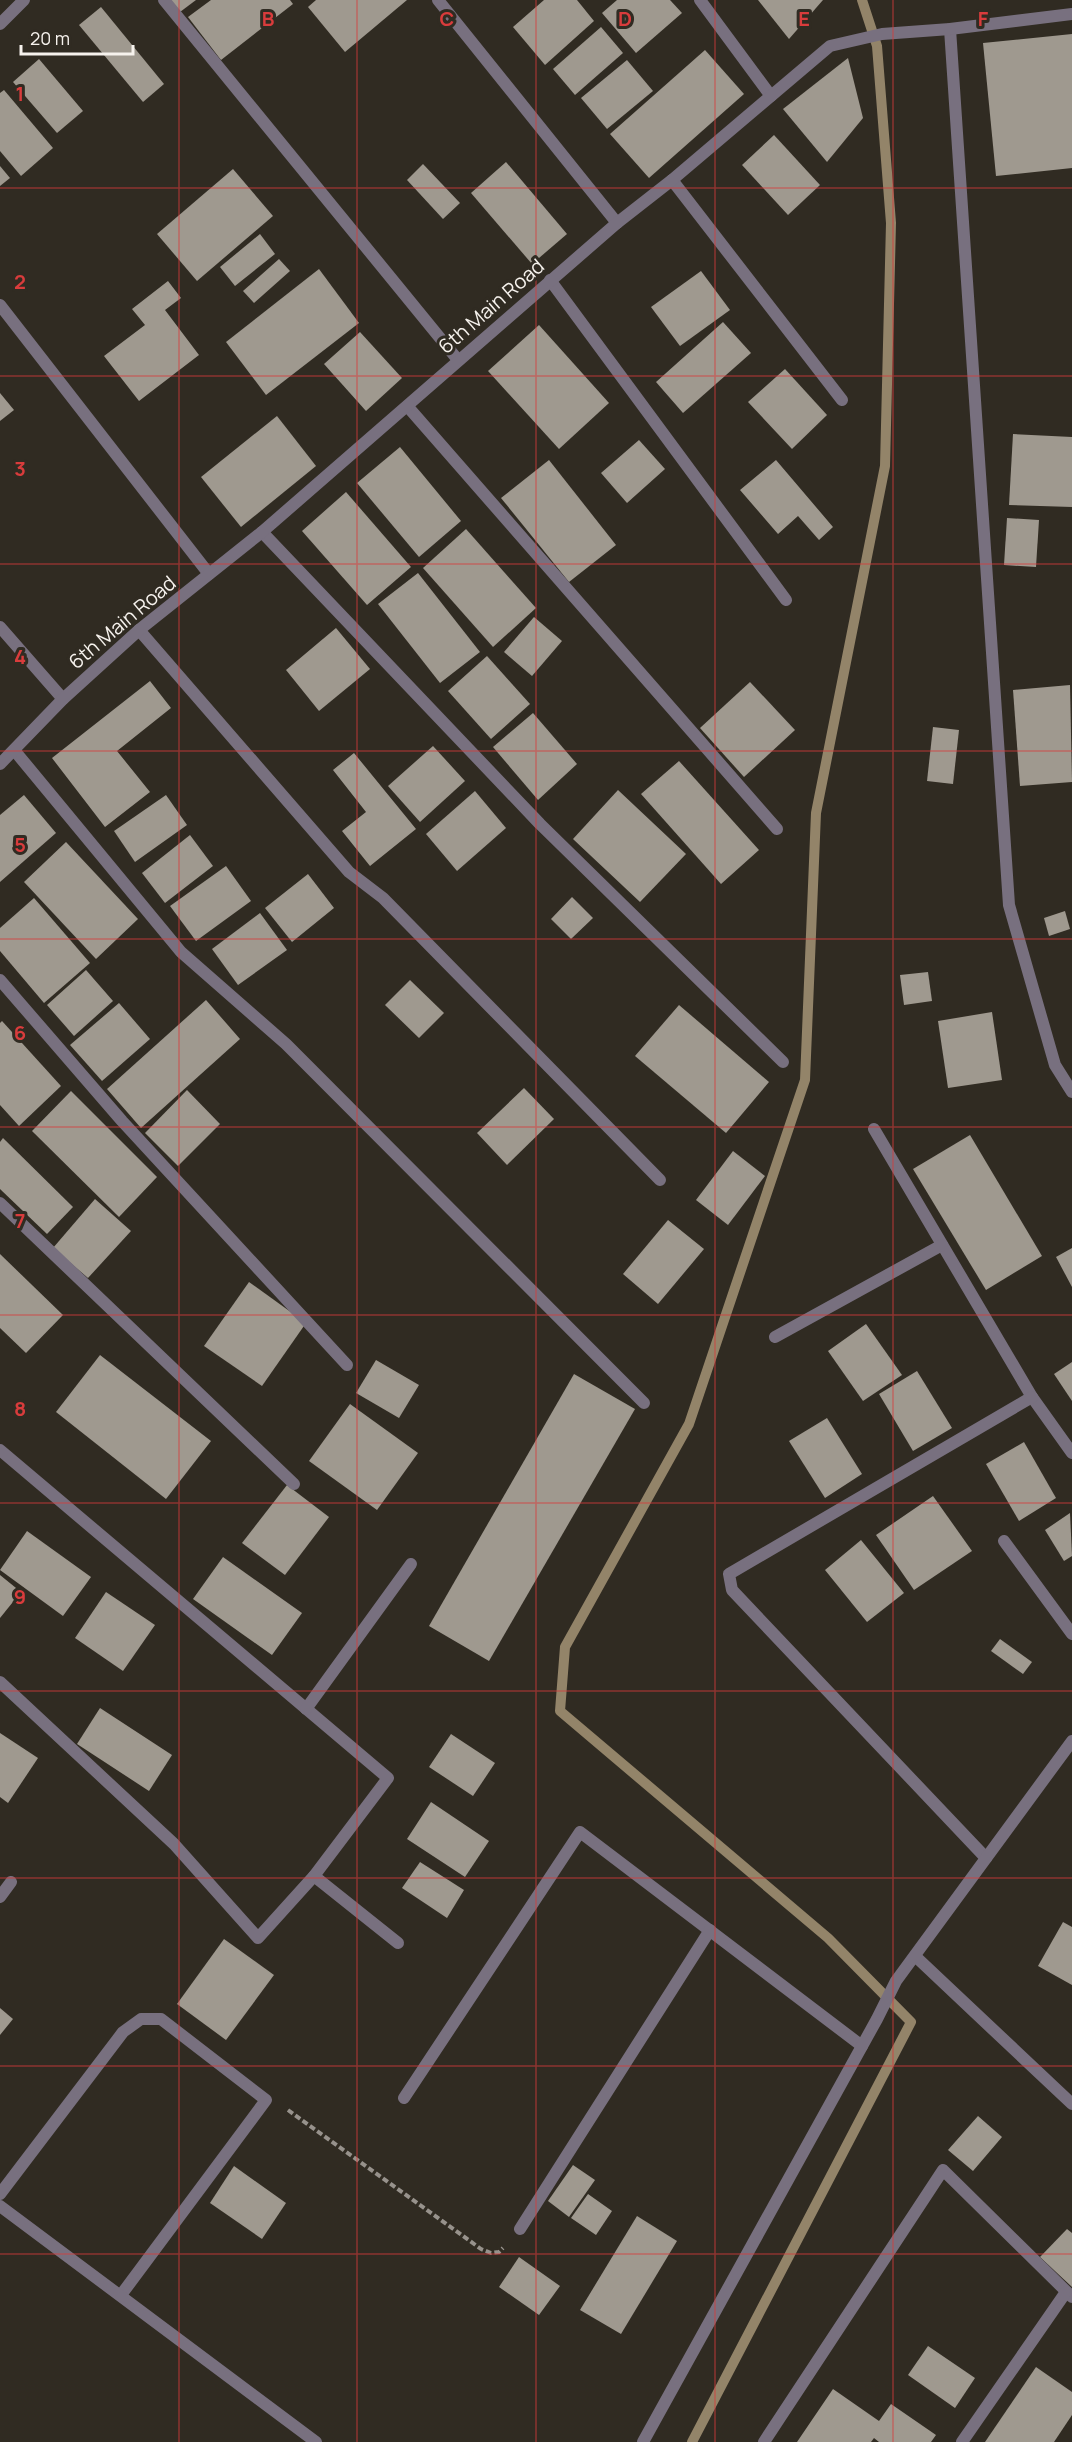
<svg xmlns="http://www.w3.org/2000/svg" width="1072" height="2442" viewBox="0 0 1072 2442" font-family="Manrope,sans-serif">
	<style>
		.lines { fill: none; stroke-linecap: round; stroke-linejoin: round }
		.stream { stroke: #938469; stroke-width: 10 }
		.building { fill: #9f998f }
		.path { stroke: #97928c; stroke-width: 4; stroke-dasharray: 6 3; stroke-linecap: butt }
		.minor { stroke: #78707f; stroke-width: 12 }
		.grid { fill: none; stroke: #d93c3c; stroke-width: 1.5; stroke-opacity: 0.55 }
		.labels { text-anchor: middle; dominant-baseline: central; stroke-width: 6; stroke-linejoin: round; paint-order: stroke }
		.street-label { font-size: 20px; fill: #f6f2ed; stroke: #302b22 }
		.grid-label { font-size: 20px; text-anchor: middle; font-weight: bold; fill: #d93c3c; stroke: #302b22; stroke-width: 6; stroke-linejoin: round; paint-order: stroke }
	</style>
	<rect width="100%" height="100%" fill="#302b22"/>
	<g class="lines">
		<path class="stream" d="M 692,2442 L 911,2022 L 828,1938 L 560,1711 L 565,1647 L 689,1424 L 805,1080 L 816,813 L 885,466 L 891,223 L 877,46 L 862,0"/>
	</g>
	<g class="building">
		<path d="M 165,0 L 196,0 L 176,15 Z"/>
		<path d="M 211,0 L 290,0 L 293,4 L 221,60 L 188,17 Z"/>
		<path d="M 316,0 L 407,0 L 345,52 L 308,7 Z"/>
		<path d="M 544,0 L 577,0 L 594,21 L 545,65 L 513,27 Z"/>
		<path d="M 617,0 L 670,0 L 682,13 L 636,53 L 602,13 Z"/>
		<path d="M 758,0 L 823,0 L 789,39 Z"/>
		<path d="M 101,7 L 164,84 L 143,102 L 79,25 Z"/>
		<path d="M 601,27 L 623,53 L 575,95 L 553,69 Z"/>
		<path d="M 1072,34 L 1072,168 L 996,176 L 983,43 Z"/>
		<path d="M 705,50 L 744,94 L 649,178 L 610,134 Z"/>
		<path d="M 848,58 L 863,118 L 827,162 L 783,109 Z"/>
		<path d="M 39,59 L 83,111 L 57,133 L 13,82 Z"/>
		<path d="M 627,60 L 653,91 L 607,129 L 581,98 Z"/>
		<path d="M 4,90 L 53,148 L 21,176 L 0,151 L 0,93 Z"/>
		<path d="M 774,135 L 820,185 L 788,215 L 742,165 Z"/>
		<path d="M 506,162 L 567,234 L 532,264 L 471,193 Z"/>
		<path d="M 423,164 L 460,203 L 443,219 L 407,180 Z"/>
		<path d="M 0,166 L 10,178 L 0,186 Z"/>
		<path d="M 233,169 L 273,216 L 197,281 L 157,234 Z"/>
		<path d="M 260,234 L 275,254 L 235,286 L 220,267 Z"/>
		<path d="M 279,259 L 290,271 L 254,303 L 243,291 Z"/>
		<path d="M 319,269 L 359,323 L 266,395 L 226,342 Z"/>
		<path d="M 701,271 L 730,310 L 680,346 L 651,307 Z"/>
		<path d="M 168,281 L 181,298 L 165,310 L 199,355 L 139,401 L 104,356 L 145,325 L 132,309 Z"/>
		<path d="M 723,322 L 751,353 L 683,413 L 656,382 Z"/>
		<path d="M 539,325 L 609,403 L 559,449 L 488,371 Z"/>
		<path d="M 360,332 L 402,378 L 366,411 L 324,364 Z"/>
		<path d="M 785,369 L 827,415 L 792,449 L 748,402 Z"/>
		<path d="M 0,393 L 14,410 L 0,421 Z"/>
		<path d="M 277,416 L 316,466 L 241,527 L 201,477 Z"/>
		<path d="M 1013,434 L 1072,437 L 1072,507 L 1009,505 Z"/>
		<path d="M 639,440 L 665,469 L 627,503 L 601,473 Z"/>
		<path d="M 400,447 L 461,521 L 419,557 L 357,483 Z"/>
		<path d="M 549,460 L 616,545 L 569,582 L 501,498 Z"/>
		<path d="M 776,460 L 833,527 L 819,540 L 798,516 L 778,534 L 740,490 Z"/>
		<path d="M 346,492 L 411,567 L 367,605 L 302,531 Z"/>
		<path d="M 1007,518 L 1039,520 L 1036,567 L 1004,565 Z"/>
		<path d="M 466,529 L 536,608 L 493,647 L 423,568 Z"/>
		<path d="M 418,573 L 480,652 L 440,683 L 378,604 Z"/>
		<path d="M 534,617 L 562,641 L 532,676 L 504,652 Z"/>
		<path d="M 336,628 L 370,669 L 319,711 L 286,670 Z"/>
		<path d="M 487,656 L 530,704 L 491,739 L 448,691 Z"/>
		<path d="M 150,681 L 171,708 L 117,751 L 150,792 L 105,827 L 52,758 Z"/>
		<path d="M 750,682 L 795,730 L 744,777 L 700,728 Z"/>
		<path d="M 1070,685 L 1072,782 L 1020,786 L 1013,690 Z"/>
		<path d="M 533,713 L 577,764 L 538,800 L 493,747 Z"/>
		<path d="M 933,727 L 959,730 L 953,784 L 927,781 Z"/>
		<path d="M 433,746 L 465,781 L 420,822 L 388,786 Z"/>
		<path d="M 354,753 L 416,829 L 370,866 L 342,831 L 366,812 L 333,770 Z"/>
		<path d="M 679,761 L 759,850 L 721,884 L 641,794 Z"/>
		<path d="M 618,790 L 686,854 L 640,902 L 573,839 Z"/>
		<path d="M 475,791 L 506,828 L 457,871 L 426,834 Z"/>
		<path d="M 24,795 L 56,833 L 0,882 L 0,815 Z"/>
		<path d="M 166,795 L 187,825 L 135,862 L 114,831 Z"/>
		<path d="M 190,835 L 213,866 L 165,903 L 142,873 Z"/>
		<path d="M 66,842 L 138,919 L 96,959 L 24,882 Z"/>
		<path d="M 226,866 L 251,901 L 196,941 L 170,906 Z"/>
		<path d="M 308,874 L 334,908 L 292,942 L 265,908 Z"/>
		<path d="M 572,897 L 593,918 L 571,939 L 551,919 Z"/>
		<path d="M 34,898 L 90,963 L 44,1003 L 0,951 L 0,928 Z"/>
		<path d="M 1065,911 L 1070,929 L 1049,936 L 1044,918 Z"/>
		<path d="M 260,913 L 287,950 L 238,985 L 212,949 Z"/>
		<path d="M 86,970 L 113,1001 L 74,1036 L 47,1005 Z"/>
		<path d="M 928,972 L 932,1001 L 904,1005 L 900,975 Z"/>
		<path d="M 410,980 L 444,1013 L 419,1038 L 385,1005 Z"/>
		<path d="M 206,1000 L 240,1039 L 141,1128 L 107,1089 Z"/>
		<path d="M 119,1003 L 150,1039 L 102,1081 L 70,1045 Z"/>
		<path d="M 679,1005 L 769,1082 L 726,1133 L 635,1056 Z"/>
		<path d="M 992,1012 L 1002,1080 L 948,1088 L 938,1021 Z"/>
		<path d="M 2,1021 L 61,1086 L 19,1126 L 0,1105 L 0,1023 Z"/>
		<path d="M 524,1088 L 554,1119 L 507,1165 L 477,1133 Z"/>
		<path d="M 187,1090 L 220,1124 L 178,1166 L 145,1133 Z"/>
		<path d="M 71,1091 L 157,1177 L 119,1217 L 32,1131 Z"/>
		<path d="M 970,1135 L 1042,1256 L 986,1290 L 913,1169 Z"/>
		<path d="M 3,1138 L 73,1207 L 47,1234 L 0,1189 L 0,1142 Z"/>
		<path d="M 733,1151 L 765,1176 L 728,1225 L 696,1200 Z"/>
		<path d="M 95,1199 L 131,1231 L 88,1278 L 53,1248 Z"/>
		<path d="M 668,1220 L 704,1249 L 658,1304 L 623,1274 Z"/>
		<path d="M 1072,1248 L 1072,1287 L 1056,1257 Z"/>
		<path d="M 0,1254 L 63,1315 L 26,1353 L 0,1328 Z"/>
		<path d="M 249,1282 L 306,1323 L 262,1386 L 204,1346 Z"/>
		<path d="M 866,1324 L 902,1375 L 863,1401 L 828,1351 Z"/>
		<path d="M 100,1355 L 211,1441 L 166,1499 L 56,1412 Z"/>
		<path d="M 376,1360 L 419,1385 L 399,1418 L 356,1393 Z"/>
		<path d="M 1072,1362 L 1072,1401 L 1054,1374 Z"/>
		<path d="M 917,1371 L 952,1428 L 913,1451 L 879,1394 Z"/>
		<path d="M 574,1374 L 635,1409 L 489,1661 L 429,1626 Z"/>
		<path d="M 350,1404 L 418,1453 L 377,1510 L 309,1461 Z"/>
		<path d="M 827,1418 L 862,1474 L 825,1498 L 789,1441 Z"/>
		<path d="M 1024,1442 L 1056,1498 L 1019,1521 L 986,1464 Z"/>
		<path d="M 287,1485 L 329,1517 L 285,1575 L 242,1543 Z"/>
		<path d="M 933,1496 L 972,1551 L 914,1590 L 876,1535 Z"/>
		<path d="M 1070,1513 L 1072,1556 L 1064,1561 L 1045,1530 Z"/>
		<path d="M 27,1531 L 91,1577 L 63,1616 L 0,1570 Z"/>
		<path d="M 861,1540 L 904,1593 L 867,1622 L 825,1570 Z"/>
		<path d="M 223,1557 L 302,1613 L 272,1655 L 193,1599 Z"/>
		<path d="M 0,1575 L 21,1592 L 0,1618 Z"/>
		<path d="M 106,1592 L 155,1625 L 123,1671 L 75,1638 Z"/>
		<path d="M 1000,1639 L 1032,1662 L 1023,1674 L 991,1651 Z"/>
		<path d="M 100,1708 L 172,1755 L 149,1791 L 77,1744 Z"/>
		<path d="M 0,1733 L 38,1758 L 8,1803 L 0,1797 Z"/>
		<path d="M 451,1734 L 495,1763 L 473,1796 L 429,1767 Z"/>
		<path d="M 431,1802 L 489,1841 L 465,1877 L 407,1839 Z"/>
		<path d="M 420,1862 L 464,1890 L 447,1918 L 402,1888 Z"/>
		<path d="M 1063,1922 L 1072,1927 L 1072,1985 L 1038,1966 Z"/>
		<path d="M 224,1939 L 274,1975 L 226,2040 L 177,2004 Z"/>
		<path d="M 0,2008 L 13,2019 L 0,2035 Z"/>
		<path d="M 978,2116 L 1002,2137 L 973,2171 L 948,2150 Z"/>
		<path d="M 573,2165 L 595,2180 L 569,2217 L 548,2201 Z"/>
		<path d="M 234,2166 L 286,2203 L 262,2239 L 210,2203 Z"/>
		<path d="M 588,2194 L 612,2211 L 596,2235 L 571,2218 Z"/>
		<path d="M 637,2216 L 677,2241 L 621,2334 L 580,2310 Z"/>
		<path d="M 1067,2229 L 1072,2233 L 1072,2287 L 1040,2257 Z"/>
		<path d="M 519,2257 L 560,2286 L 539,2315 L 499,2287 Z"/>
		<path d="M 928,2346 L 975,2378 L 955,2408 L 908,2375 Z"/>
		<path d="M 1036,2367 L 1072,2392 L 1072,2415 L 1054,2442 L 985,2442 Z"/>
		<path d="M 833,2389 L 879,2421 L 891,2404 L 936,2435 L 931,2442 L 879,2442 L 874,2438 L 871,2442 L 797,2442 Z"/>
	</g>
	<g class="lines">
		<path class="path" d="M 288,2110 L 481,2249 L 491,2253 L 499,2252 L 503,2248"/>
		<g class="minor">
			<path d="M 164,0 L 458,360"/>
			<path d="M 438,0 L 617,223"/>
			<path d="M 700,0 L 771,96"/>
			<path d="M 0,24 L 24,0"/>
			<path d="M 950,29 L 1009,905 L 1055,1065 L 1072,1092"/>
			<path d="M 672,180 L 842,400"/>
			<path d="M 550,280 L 786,600"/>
			<path d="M 0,305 L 209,574"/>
			<path d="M 408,407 L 777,829"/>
			<path d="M 262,532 L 540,824 L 783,1062"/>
			<path d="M 0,627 L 63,699"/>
			<path d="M 139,630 L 349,872 L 383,898 L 660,1180"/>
			<path d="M 14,750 L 181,952 L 286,1044 L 644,1403"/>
			<path d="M 0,764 L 63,699 L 139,630 L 262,532 L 617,223 L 672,180 L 830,46 L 882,34 L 950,29 L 1072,14"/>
			<path d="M 0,980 L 122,1121 L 347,1365"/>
			<path d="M 874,1129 L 1032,1397 L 1072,1453"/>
			<path d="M 0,1203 L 294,1484"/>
			<path d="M 775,1337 L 942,1245"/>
			<path d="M 0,1450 L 388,1778 L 314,1876 L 258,1938 L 174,1844 L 0,1682"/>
			<path d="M 1004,1541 L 1072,1634"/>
			<path d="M 306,1709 L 411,1564"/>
			<path d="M 986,1858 L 732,1590 L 729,1574 L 1032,1397"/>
			<path d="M 314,1876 L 398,1943"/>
			<path d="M 0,1897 L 11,1882"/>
			<path d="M 915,1956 L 1072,2104"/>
			<path d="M 404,2098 L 580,1832 L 862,2046"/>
			<path d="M 0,2194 L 123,2032 L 141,2019 L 161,2019 L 266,2100 L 121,2295"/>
			<path d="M 0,2206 L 316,2442"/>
			<path d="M 520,2229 L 710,1930"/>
			<path d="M 643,2442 L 877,2019 L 896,1981 L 1072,1741"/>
			<path d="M 764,2442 L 943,2170 L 1072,2297"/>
			<path d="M 962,2442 L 1066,2292"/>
		</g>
	</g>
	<path class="grid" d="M 179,0 L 179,2442M 357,0 L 357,2442M 536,0 L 536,2442M 715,0 L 715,2442M 893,0 L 893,2442M 0,188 L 1072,188M 0,376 L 1072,376M 0,564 L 1072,564M 0,751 L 1072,751M 0,939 L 1072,939M 0,1127 L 1072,1127M 0,1315 L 1072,1315M 0,1503 L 1072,1503M 0,1691 L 1072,1691M 0,1878 L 1072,1878M 0,2066 L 1072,2066M 0,2254 L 1072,2254"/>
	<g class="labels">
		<g class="street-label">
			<text transform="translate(491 306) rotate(-41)">6th Main Road</text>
			<text transform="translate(122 622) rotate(-40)">6th Main Road</text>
		</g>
	</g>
	<g class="grid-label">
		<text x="268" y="26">B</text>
		<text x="447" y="26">C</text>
		<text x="625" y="26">D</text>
		<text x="804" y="26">E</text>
		<text x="983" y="26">F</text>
		<text x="20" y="101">1</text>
		<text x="20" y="289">2</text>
		<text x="20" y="476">3</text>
		<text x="20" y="664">4</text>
		<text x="20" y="852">5</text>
		<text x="20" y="1040">6</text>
		<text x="20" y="1228">7</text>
		<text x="20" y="1416">8</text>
		<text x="20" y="1604">9</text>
	</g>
	<path d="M21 45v9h112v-9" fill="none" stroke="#f6f2ed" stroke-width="3"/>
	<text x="30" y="45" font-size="18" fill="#f6f2ed" stroke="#302b22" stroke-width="4.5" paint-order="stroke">20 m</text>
</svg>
